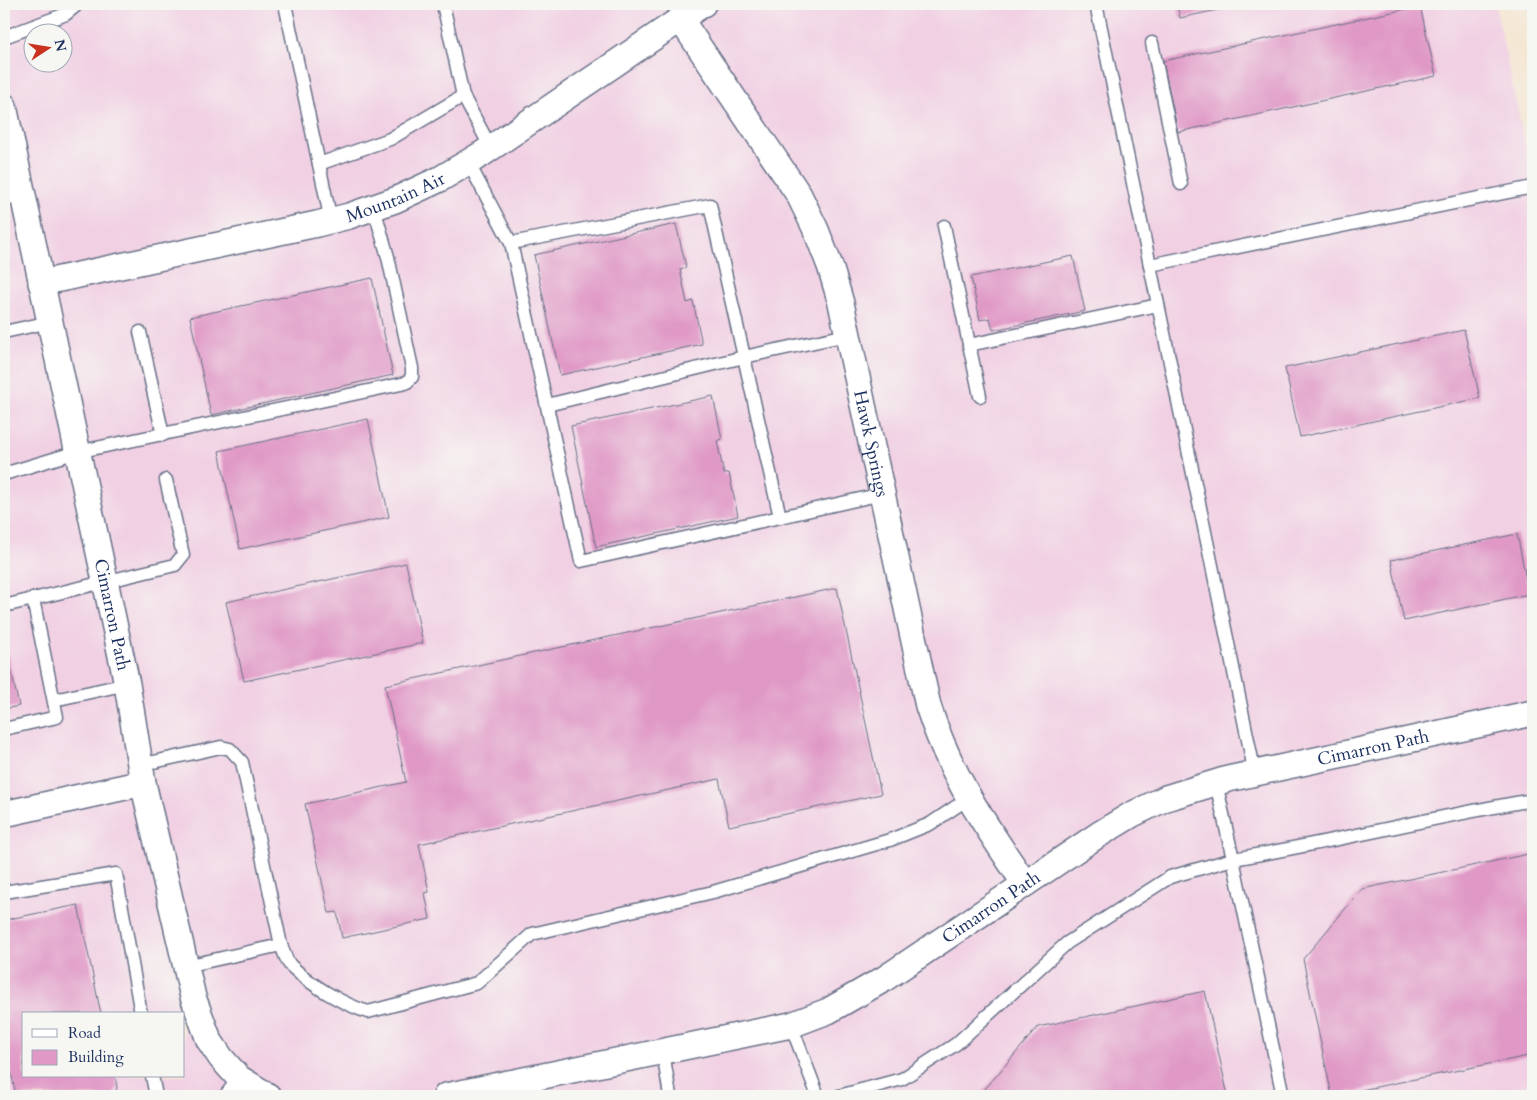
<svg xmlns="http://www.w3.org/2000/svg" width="1537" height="1100" viewBox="0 0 1537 1100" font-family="Cardo,serif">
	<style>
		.built { fill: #f1d0e3; fill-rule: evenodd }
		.building { fill: #e099c6 }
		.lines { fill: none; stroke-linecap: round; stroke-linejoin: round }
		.lane-casing { stroke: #676f87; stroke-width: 15 }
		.street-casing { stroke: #676f87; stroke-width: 28 }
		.lane { stroke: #fff; stroke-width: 12 }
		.street { stroke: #fff; stroke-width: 25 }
		.labels { text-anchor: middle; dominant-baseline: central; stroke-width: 4; stroke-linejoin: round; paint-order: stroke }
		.street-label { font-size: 18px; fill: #1b2f5e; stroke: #f6f6f2 }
	</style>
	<rect width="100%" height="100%" fill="#f6f6f2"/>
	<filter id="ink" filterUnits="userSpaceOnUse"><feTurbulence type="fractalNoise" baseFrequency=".02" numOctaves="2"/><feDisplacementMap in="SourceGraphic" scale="10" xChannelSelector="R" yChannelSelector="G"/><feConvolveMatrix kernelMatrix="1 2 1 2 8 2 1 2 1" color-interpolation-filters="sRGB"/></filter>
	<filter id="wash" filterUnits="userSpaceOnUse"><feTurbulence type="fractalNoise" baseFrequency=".0096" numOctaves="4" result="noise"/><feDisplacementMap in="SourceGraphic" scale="20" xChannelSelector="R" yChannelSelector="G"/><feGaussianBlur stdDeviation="1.12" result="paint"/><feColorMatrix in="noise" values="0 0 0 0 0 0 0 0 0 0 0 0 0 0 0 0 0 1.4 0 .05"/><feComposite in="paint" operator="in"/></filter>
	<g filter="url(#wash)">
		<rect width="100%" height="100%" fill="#f4e6d2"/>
		<path class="built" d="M 4,4 L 1495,4 L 1533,182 L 1533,1096 L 4,1096 ZM 32,32 L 62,32 L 62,62 L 32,62 ZM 24,1014 L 184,1014 L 184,1076 L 24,1076 Z"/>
		<g id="blocks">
			<g class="building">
				<path d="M 1177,4 L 1241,4 L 1241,5 L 1180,18 Z"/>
				<path d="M 1420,6 L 1436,76 L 1178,132 L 1163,61 Z"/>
				<path d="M 676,224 L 686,267 L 680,269 L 687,303 L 693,301 L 702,344 L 560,375 L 534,255 Z"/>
				<path d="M 1073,256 L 1085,311 L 993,330 L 990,318 L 980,320 L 971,277 Z"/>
				<path d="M 372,278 L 393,375 L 211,415 L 190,317 Z"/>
				<path d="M 1464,330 L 1480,398 L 1300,437 L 1285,368 Z"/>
				<path d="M 713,396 L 722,439 L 717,441 L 724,474 L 729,473 L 738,516 L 596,547 L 571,426 Z"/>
				<path d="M 368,419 L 389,517 L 240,549 L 219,451 Z"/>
				<path d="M 1517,534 L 1529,594 L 1404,621 L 1391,560 Z"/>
				<path d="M 406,563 L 423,643 L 244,681 L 226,602 Z"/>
				<path d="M 837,588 L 881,794 L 729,826 L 719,779 L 419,844 L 429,892 L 425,893 L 430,919 L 342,938 L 337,912 L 329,913 L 305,804 L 406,782 L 385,685 Z"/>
				<path d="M 4,647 L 6,647 L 19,706 L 4,709 Z"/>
				<path d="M 1533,853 L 1533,1055 L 1332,1096 L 1303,959 L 1362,889 Z"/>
				<path d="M 78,905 L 101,1014 L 24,1014 L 24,1076 L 115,1076 L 117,1088 L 113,1096 L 16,1096 L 4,1038 L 4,920 Z"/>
				<path d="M 1205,991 L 1228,1096 L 979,1096 L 1038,1027 Z"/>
			</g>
		</g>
	</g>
	<g filter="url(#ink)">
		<use href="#blocks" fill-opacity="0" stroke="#676f87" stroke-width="1"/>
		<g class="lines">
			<g class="lane-casing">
				<g id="lane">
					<path d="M 285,4 L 331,221"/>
					<path d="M 443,4 L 463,96 L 491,148"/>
					<path d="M 1096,4 L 1255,774"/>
					<path d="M 4,37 L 66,14 L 78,4"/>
					<path d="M 1152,43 L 1181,184"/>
					<path d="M 468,162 L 511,243 L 710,205 L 744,357 L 847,335"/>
					<path d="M 319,164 L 390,139 L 463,96"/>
					<path d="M 4,200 L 23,195"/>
					<path d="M 944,226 L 980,396"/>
					<path d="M 511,243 L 581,561 L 780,517 L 744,357 L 547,405"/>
					<path d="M 1150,265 L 1533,187"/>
					<path d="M 4,332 L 50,322"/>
					<path d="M 140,332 L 163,435"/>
					<path d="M 969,345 L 1158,305"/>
					<path d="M 4,474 L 77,452 L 406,383 L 412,377 L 412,368 L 388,257 L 374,208"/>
					<path d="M 780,517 L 882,494"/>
					<path d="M 4,606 L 175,565 L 183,555 L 166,480"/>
					<path d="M 54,700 L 127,684"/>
					<path d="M 4,729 L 57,717 L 33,599"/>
					<path d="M 140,765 L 221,747 L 230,749 L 242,762 L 281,945 C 284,952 286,961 291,966 C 311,985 342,1004 368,1012 L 477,983 L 532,934 L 713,892 L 890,840 L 930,824 L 969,798"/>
					<path d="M 4,892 L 116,874 L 141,1014"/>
					<path d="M 186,966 L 281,945"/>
					<path d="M 791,1025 L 818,1096"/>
					<path d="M 663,1052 L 670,1096"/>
					<path d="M 152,1076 L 156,1096"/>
					<path d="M 225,1096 L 239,1078"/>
					<path d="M 839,1096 L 902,1079 L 956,1044 L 1067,943 L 1170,877 L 1233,859 L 1216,783"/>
					<path d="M 1283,1096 L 1233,859 C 1334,842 1433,817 1533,800"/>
				</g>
			</g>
			<g class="street-casing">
				<g id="street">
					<path id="s1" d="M 681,20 L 799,195 L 816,230 L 830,266 L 841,303 L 928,706 C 951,777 984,823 1025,884"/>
					<path id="s2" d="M 4,106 L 127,684 L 143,783 L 193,997 L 209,1040 L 221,1058 L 239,1078 L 268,1096"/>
					<path id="s3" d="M 41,283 L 317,224 L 349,216 L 395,200 L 440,179 L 482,154 L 703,4"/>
					<path d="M 4,814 L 143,783"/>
					<path id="s4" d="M 446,1096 L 791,1025 L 828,1011 L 884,979 L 1098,835 L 1131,815 L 1166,798 L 1228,779 L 1533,713"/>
				</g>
			</g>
			<use href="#lane" class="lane"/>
			<use href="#street" class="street"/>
		</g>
	</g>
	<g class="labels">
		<g class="street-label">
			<text stroke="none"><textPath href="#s3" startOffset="365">Mountain Air</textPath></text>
			<text stroke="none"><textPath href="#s1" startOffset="471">Hawk Springs</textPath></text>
			<text stroke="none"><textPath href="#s2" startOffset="520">Cimarron Path</textPath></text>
			<text stroke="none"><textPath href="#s4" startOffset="1005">Cimarron Path</textPath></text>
			<text stroke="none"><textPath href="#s4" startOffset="585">Cimarron Path</textPath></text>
		</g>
	</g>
	<rect width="1537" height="1100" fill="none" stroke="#f6f6f2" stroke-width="20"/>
	<rect x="22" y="1012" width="162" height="65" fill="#f6f6f2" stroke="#9ea6b7"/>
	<rect x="32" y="1029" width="25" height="8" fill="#ffffff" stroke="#9ea6b7"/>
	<text x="68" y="1038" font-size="15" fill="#1b2f5e">Road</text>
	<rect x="32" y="1050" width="25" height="15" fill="#e099c6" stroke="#9ea6b7"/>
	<text x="68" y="1062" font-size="15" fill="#1b2f5e">Building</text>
	<g transform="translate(48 48) rotate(78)"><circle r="24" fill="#f6f6f2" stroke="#9ea6b7"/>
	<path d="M0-4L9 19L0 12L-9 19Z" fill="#c8321e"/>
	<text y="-8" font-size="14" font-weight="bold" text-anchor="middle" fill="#1b2f5e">N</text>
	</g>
</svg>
